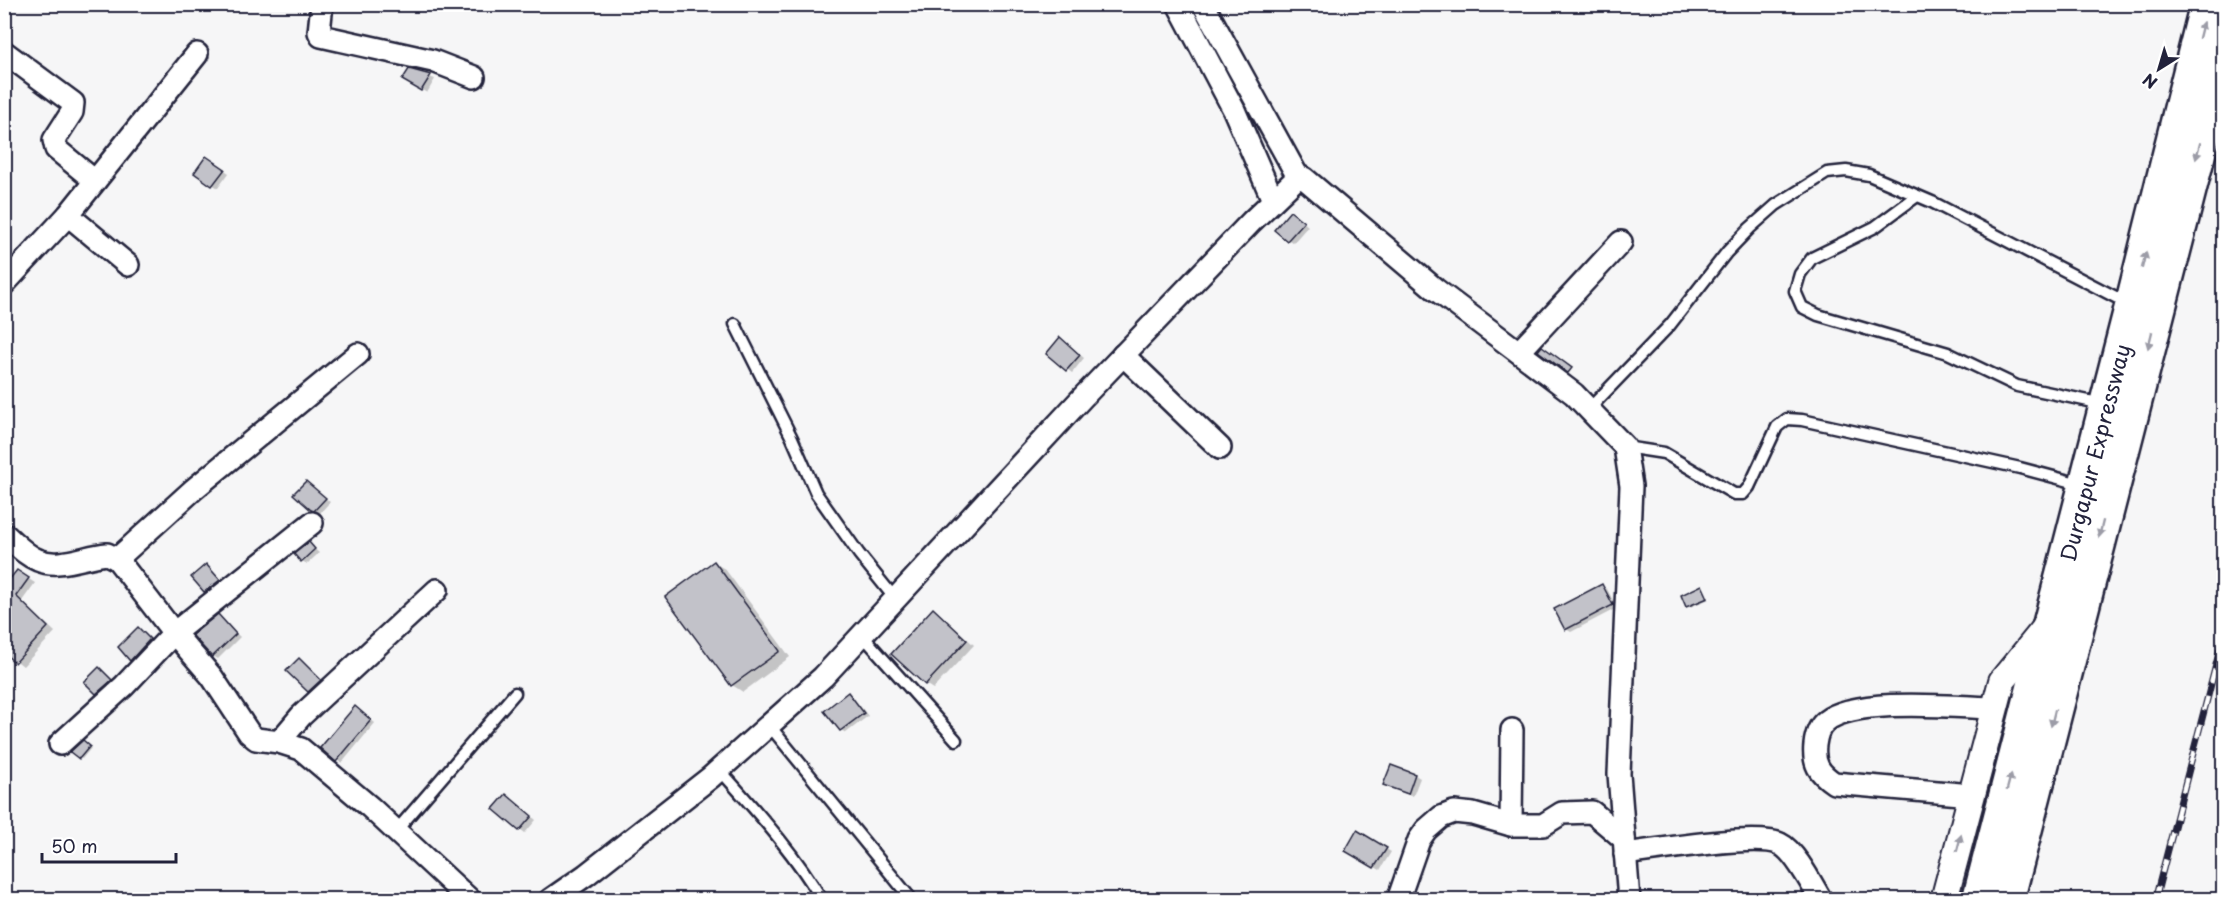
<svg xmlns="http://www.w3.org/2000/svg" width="2228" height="904" viewBox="0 0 2228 904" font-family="'Playpen Sans',sans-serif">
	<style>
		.shadow { fill: #0003 }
		.building { fill: #c2c2c9; stroke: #22223b; stroke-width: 1.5 }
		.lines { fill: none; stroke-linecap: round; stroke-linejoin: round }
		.service-casing { stroke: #22223b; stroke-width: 15 }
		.minor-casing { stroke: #22223b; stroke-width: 26 }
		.tertiary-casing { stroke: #22223b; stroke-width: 30 }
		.trunk-casing { stroke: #22223b; stroke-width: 38 }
		.service { stroke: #fff; stroke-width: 10 }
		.minor { stroke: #fff; stroke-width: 21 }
		.tertiary { stroke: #fff; stroke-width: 26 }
		.trunk { stroke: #fff; stroke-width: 33 }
		.rail-casing { stroke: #22223b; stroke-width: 7 }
		.rail { stroke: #fff; stroke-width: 4.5; stroke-dasharray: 14; stroke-linecap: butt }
		.oneway { fill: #9c9ca7 }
		.labels { text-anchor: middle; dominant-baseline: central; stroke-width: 6; stroke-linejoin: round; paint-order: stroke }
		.street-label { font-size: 21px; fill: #22223b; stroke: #fff }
	</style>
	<rect width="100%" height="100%" fill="#f6f6f7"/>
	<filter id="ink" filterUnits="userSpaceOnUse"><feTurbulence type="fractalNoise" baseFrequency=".0167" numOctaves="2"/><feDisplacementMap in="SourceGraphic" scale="12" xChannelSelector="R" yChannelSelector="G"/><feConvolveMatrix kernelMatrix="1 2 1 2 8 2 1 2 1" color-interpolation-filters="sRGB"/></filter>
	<g filter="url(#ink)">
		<g class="shadow">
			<path d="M 409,70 L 435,79 L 427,93 L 404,79 Z"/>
			<path d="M 212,161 L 229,173 L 218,188 L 196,173 Z"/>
			<path d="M 1296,216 L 1308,226 L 1293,243 L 1276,230 Z"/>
			<path d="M 4,259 L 12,264 L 4,273 Z"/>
			<path d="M 1065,342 L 1084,358 L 1072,373 L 1048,354 Z"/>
			<path d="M 306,482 L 330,502 L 320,513 L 312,509 Z"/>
			<path d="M 309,544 L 319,553 L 307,564 L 302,561 Z"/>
			<path d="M 714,563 L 725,569 L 790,657 L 743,692 L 732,685 L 668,597 Z"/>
			<path d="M 206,566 L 224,583 L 210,594 L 193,578 Z"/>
			<path d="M 18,572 L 35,583 L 22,601 L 55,632 L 23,666 L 4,651 Z"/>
			<path d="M 1602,586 L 1607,589 L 1617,608 L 1571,632 L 1566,629 Z"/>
			<path d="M 1702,587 L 1709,599 L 1690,607 L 1688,606 Z"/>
			<path d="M 934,610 L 941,615 L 974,645 L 933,689 L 925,684 Z"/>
			<path d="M 218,616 L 240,637 L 218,659 L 213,656 Z"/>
			<path d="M 139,629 L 155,643 L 136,662 L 131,659 Z"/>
			<path d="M 304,663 L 325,683 L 314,694 L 309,691 Z"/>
			<path d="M 99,669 L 116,683 L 102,696 L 97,693 Z"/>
			<path d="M 848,694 L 853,697 L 868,716 L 846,733 L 841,730 Z"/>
			<path d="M 355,707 L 375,723 L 342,763 L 337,760 Z"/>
			<path d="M 83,742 L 91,748 L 82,759 L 72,752 Z"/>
			<path d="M 1415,775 L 1420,778 L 1413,796 L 1390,787 Z"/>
			<path d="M 511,799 L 536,820 L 525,833 L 495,809 Z"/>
			<path d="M 1358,832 L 1391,852 L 1380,870 L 1347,850 Z"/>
		</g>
		<g class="building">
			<path d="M 409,69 L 431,75 L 421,91 L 402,80 Z"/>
			<path d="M 206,156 L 225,169 L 212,186 L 194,173 Z"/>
			<path d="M 1290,211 L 1304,222 L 1287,241 L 1274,230 Z"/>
			<path d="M 1060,337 L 1080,355 L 1066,371 L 1046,354 Z"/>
			<path d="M 1542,346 L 1572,368 L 1568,373 L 1538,351 Z"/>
			<path d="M 306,481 L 326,498 L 314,511 L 311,510 L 293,494 Z"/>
			<path d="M 309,542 L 315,549 L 301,562 L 294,554 Z"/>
			<path d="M 714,561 L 780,651 L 731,686 L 665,597 Z"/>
			<path d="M 206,564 L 220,580 L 204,592 L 191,577 Z"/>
			<path d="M 17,570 L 29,578 L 16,596 L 48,627 L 15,663 L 4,653 L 4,586 Z"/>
			<path d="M 1602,584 L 1613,605 L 1565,630 L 1554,609 Z"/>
			<path d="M 1702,585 L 1708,598 L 1686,607 L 1681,595 Z"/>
			<path d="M 933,608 L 967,640 L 925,685 L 891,654 Z"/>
			<path d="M 218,614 L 236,634 L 212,657 L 192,635 Z"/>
			<path d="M 138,627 L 150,639 L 130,661 L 118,647 Z"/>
			<path d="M 299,658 L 321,680 L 308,692 L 286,671 Z"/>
			<path d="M 99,667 L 112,680 L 96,694 L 84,682 Z"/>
			<path d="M 848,692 L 864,713 L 840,731 L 824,711 Z"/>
			<path d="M 355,706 L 371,720 L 336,762 L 320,748 Z"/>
			<path d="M 83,740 L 90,746 L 79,759 L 70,752 Z"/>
			<path d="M 1391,765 L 1415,774 L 1408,794 L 1383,785 Z"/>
			<path d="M 506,794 L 532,816 L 519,831 L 493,809 Z"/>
			<path d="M 1357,830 L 1387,848 L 1374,868 L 1345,851 Z"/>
		</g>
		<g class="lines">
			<g class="service-casing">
				<g id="service">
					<path d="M 1917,196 L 1875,227 L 1812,258 L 1800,274 L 1795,291 L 1802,307 L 1818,315 L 1948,353 L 2017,386 L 2103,404"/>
					<path d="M 735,324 L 792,438 L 816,493 L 859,554 L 896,600"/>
					<path d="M 1589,409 L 1670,325 L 1727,252 L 1750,228 L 1776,205 L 1827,173 L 1846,171 L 1869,175 L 1932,202 L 2129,304"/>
					<path d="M 1625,447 L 1664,453 L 1734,494 L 1743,494 L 1749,487 L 1777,427 L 1787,419 L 1802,420 L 2020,468 L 2084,485"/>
					<path d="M 863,636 L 956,740"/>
					<path d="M 769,725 L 912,900"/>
					<path d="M 720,770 C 756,811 794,852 822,900"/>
					<path d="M 396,831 L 515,693"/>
				</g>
			</g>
			<g class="minor-casing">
				<g id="minor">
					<path d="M 322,4 L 319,32 L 321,36 L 433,61 L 474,77"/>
					<path d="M 1178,4 L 1234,110 L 1273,200"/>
					<path d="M 1203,4 L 1298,177"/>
					<path d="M 4,52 L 73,103 L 72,112 L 54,140 L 56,149 L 95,181"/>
					<path d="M 68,215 L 128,265"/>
					<path d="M 4,284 L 68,215 L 197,54"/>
					<path d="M 1519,352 L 1621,242"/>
					<path d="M 1123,355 L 1220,448"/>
					<path d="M 4,534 C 15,543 25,555 38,560 C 59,569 85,556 107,554 L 117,559 L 174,633 L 212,677 L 249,733 L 256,739 L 279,742 L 301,749 L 370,807 L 470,900"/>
					<path d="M 117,559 L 194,489 L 358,354"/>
					<path d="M 279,742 L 301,716 L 437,590"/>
					<path d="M 60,744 L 124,686 L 174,633 L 312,523"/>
					<path d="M 1972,795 L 1834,783 C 1819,773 1813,764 1815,745 C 1816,736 1818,727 1826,721 C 1856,697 1956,707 1995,708"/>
					<path d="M 1511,825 L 1512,730"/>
					<path d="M 1625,854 C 1655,850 1759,833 1780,844 C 1795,851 1812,885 1821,900"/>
					<path d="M 550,900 L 586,875 L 711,777 L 823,677 L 1082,398 L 1252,221 L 1298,177 L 1304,178 L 1435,289 L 1574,394 L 1625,447 L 1631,486 L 1619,774 L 1629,900"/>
					<path d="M 1398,900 L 1419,840 L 1426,830 L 1441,817 L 1454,812 L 1473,814 L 1511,825 L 1543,825 L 1562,813 L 1592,812 L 1624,839"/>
				</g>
			</g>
			<g class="tertiary-casing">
				<path id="tertiary" d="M 1944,900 L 2002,681 L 2047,626"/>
			</g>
			<g class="trunk-casing">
				<g id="trunk">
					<path id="s1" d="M 1979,900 L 2132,305 L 2207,4"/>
					<path d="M 2007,900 L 2224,54"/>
				</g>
			</g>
			<use href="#service" class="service"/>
			<use href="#minor" class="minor"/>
			<use href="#tertiary" class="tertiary"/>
			<use href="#trunk" class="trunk"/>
			<g class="rail-casing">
				<path id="rail" d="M 2155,900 L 2224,634"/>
			</g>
			<use href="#rail" class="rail"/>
		</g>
		<defs><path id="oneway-solid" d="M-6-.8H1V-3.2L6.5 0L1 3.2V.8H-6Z" transform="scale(1.5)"/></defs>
		<g class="oneway">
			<use href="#oneway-solid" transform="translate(2201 30) rotate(-76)"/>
			<use href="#oneway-solid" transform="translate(2198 151) rotate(105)"/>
			<use href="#oneway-solid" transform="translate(2144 260) rotate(-76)"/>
			<use href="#oneway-solid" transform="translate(2150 340) rotate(104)"/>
			<use href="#oneway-solid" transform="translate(2101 529) rotate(104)"/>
			<use href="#oneway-solid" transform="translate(2053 718) rotate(104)"/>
			<use href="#oneway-solid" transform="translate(2009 782) rotate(-75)"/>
			<use href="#oneway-solid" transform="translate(1959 843) rotate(-75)"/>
		</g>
	</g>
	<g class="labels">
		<g class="street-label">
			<text stroke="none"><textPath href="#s1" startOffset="462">Durgapur Expressway</textPath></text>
		</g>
	</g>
	<rect width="2228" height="904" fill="none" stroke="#fff" stroke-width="24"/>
	<rect x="12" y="12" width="2204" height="880" fill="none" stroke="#22223b" stroke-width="2" filter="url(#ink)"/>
	<g transform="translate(2159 69) rotate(217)" stroke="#ffffff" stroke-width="4.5" paint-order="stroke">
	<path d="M0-4.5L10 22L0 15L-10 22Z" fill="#22223b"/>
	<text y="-9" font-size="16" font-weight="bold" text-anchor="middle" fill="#22223b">N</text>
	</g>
	<path d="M42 853v9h134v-9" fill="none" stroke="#22223b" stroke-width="3"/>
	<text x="51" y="853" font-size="18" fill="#22223b" stroke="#ffffff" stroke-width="4.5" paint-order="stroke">50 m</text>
</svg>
